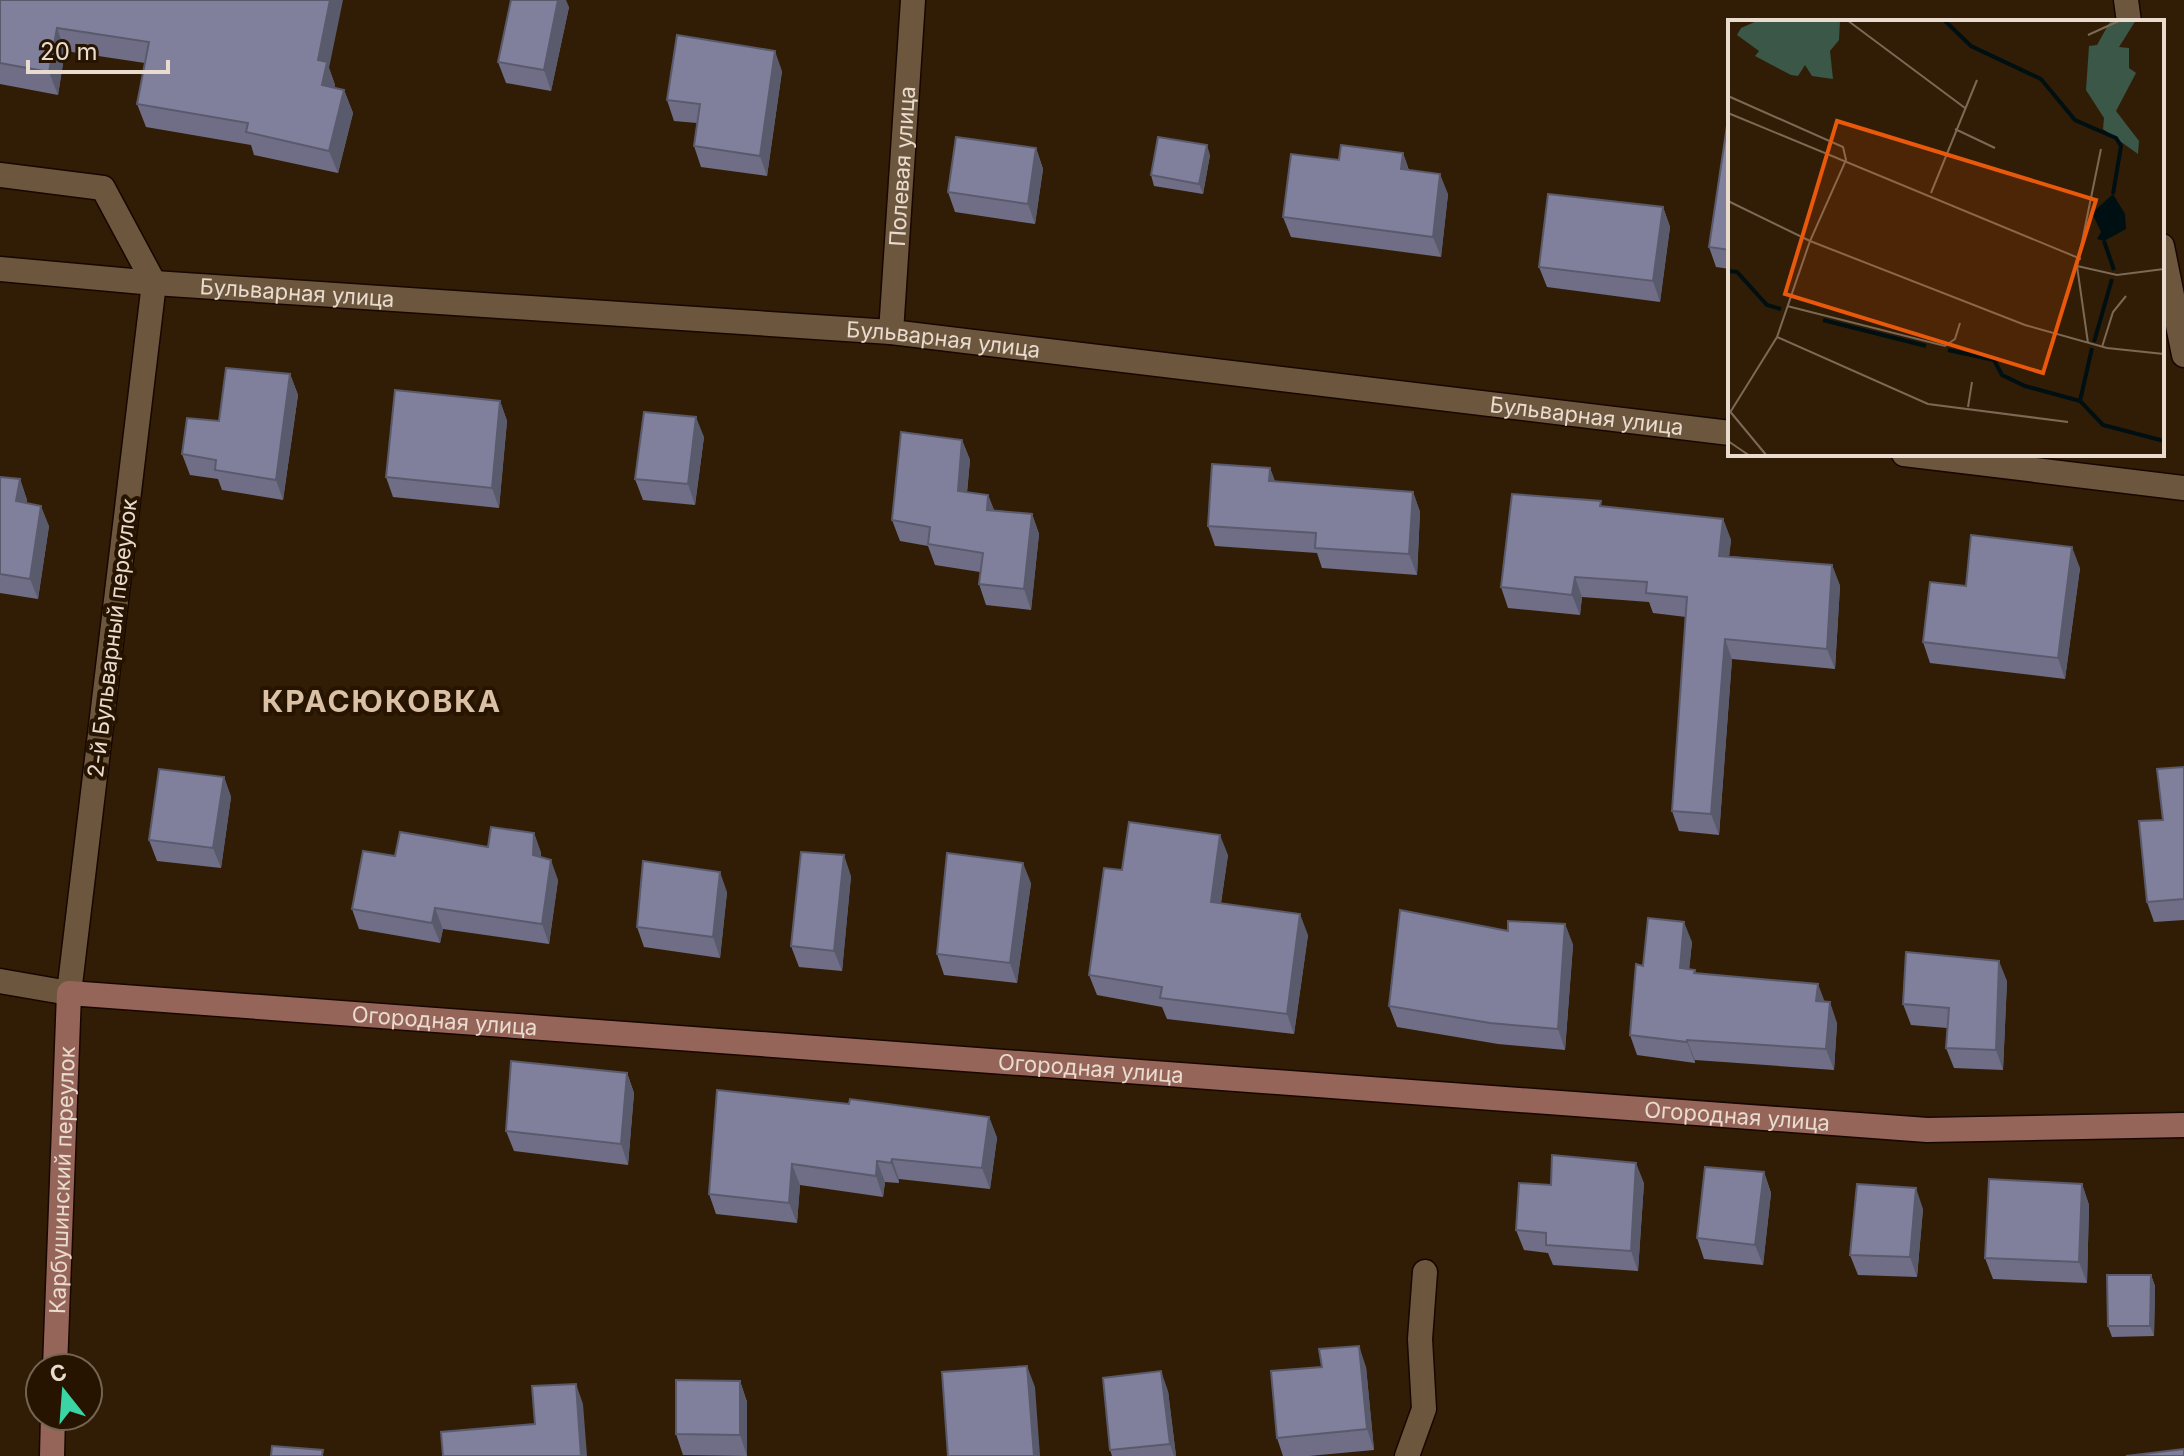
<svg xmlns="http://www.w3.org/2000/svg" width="2184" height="1456" viewBox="0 0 2184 1456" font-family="Inter,sans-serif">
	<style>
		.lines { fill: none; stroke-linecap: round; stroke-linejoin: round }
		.lane-casing { stroke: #180600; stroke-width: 27 }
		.street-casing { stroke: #180600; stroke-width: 27 }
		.secondary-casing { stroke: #180600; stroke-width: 27 }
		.lane { stroke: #6c563e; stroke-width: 24 }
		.street { stroke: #6c563e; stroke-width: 24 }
		.secondary { stroke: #956559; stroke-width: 24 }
		.wall { fill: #6f6e86 }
		.shaded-wall { fill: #5a5a6d }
		.building { fill: #81809c; stroke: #5a5a6d; stroke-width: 2 }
		.labels { text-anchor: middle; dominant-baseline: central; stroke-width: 8; stroke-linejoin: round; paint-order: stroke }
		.street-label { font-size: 22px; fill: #e9dbce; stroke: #261400 }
		.district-label { font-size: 30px; font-weight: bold; letter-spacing: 2px; fill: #dac0a5; stroke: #261400 }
		.inset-river { fill: none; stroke: #000f12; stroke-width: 4 }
		.inset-road { fill: none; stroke: #7b6956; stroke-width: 2 }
		.view { fill: #e8590c; fill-opacity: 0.15; stroke: #e8590c; stroke-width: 4 }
		.inset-edge { fill: none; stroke: #e9dbce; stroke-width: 4 }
	</style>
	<rect width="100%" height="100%" fill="#311d06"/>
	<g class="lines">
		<g class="lane-casing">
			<g id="lane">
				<path d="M 2126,0 L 2129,22"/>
				<path d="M 2162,246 L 2184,355"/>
				<path d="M 1407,1456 L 1424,1409 L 1420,1339 L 1425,1272"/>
			</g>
		</g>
		<g class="street-casing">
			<g id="street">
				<path d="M 0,175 L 103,188 L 154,283 L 69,993 L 0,981"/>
				<path id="s1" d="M 0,269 L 154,283 L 891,332 L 1730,433"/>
				<path id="s2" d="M 891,332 L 913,0"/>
				<path d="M 1904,454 L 2184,488"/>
			</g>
		</g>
		<g class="secondary-casing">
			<g id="secondary">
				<path id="s3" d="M 55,1368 L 69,993 L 1927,1130 L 2184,1125"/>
				<path d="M 52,1456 L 53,1416"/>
			</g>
		</g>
		<use href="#lane" class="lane"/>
		<use href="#street" class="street"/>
		<use href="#secondary" class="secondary"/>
	</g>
	<g class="wall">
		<path d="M 0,0 L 329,68 L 335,85 L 334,88 L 344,90 L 353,113 L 338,173 L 254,155 L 251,145 L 146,127 L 137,104 L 145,63 L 65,51 L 58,95 L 0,84 Z"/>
		<path d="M 569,7 L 551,91 L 506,83 L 498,62 Z"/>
		<path d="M 782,71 L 767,176 L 701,167 L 694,146 L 697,123 L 674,121 L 667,100 Z"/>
		<path d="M 1730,119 L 1730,269 L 1716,267 L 1709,247 Z"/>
		<path d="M 1036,148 L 1043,169 L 1035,224 L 955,212 L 948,192 Z"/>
		<path d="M 1403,153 L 1409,170 L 1448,194 L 1441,257 L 1291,237 L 1283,217 L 1339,160 Z"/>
		<path d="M 1210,155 L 1203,194 L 1154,186 L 1151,175 Z"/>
		<path d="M 1663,207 L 1670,227 L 1660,302 L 1547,287 L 1539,267 Z"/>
		<path d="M 290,374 L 298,395 L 283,500 L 222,490 L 218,479 L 190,475 L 182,454 L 219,421 Z"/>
		<path d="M 500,401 L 507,421 L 499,508 L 393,497 L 386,477 Z"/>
		<path d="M 704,437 L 695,505 L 643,500 L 635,479 Z"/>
		<path d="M 962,440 L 970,460 L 967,493 L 988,495 L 994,510 L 1032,514 L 1039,534 L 1031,610 L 986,605 L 979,584 L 980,572 L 935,565 L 928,546 L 900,541 L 892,520 Z"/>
		<path d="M 1270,468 L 1275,482 L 1413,492 L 1420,512 L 1417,575 L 1322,568 L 1317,553 L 1215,546 L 1208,526 Z"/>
		<path d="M 0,477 L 20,479 L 27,500 L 27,503 L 49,526 L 38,599 L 0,593 Z"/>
		<path d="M 1603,506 L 1723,519 L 1731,540 L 1729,556 L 1832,565 L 1840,586 L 1835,669 L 1732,659 L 1719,835 L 1679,831 L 1672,811 L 1686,617 L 1653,613 L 1649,602 L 1582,597 L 1580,615 L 1508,608 L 1501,587 Z"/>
		<path d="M 2080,568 L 2065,679 L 1930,663 L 1923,642 L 1966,586 Z"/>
		<path d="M 2184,767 L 2184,920 L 2154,922 L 2147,902 L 2163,820 Z"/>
		<path d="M 224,777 L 231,797 L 221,868 L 157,861 L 149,840 Z"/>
		<path d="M 534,833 L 541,853 L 541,857 L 558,880 L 549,944 L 443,929 L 440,943 L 359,929 L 352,909 L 395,856 L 488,847 Z"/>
		<path d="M 1228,855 L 1221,903 L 1308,935 L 1294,1034 L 1167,1019 L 1162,1007 L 1097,995 L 1089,975 L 1122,870 Z"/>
		<path d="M 851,876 L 842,971 L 799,967 L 791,946 Z"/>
		<path d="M 1031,883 L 1017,983 L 944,975 L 937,954 Z"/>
		<path d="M 727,892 L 720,958 L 644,947 L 637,927 Z"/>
		<path d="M 1565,924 L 1573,945 L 1565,1050 L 1498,1044 L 1397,1027 L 1389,1006 L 1508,931 Z"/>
		<path d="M 1692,942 L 1689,970 L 1695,970 L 1696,974 L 1825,1002 L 1837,1023 L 1834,1070 L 1695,1060 L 1695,1063 L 1637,1055 L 1630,1035 L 1643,966 Z"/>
		<path d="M 2007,981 L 2003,1070 L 1954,1068 L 1946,1048 L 1947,1028 L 1911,1025 L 1903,1004 Z"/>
		<path d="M 627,1073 L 634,1093 L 628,1165 L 514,1151 L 506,1131 Z"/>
		<path d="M 849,1104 L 989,1117 L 997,1138 L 990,1189 L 899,1179 L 899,1183 L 885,1182 L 883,1197 L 800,1185 L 797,1223 L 716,1214 L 709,1194 Z"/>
		<path d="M 1764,1172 L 1771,1193 L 1763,1265 L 1704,1259 L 1697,1238 Z"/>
		<path d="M 1644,1183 L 1638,1271 L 1553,1265 L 1548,1253 L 1524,1250 L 1516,1230 L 1551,1185 Z"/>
		<path d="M 2082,1184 L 2089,1205 L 2087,1283 L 1993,1279 L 1985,1258 Z"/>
		<path d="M 1923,1209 L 1917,1277 L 1858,1275 L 1850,1255 Z"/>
		<path d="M 2151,1275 L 2155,1286 L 2154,1336 L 2112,1337 L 2108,1326 Z"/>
		<path d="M 1366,1367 L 1374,1450 L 1309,1456 L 1283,1456 L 1277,1438 Z"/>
		<path d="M 740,1381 L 747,1402 L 747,1456 L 683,1455 L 676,1434 Z"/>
		<path d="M 1168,1391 L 1176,1456 L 1112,1456 L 1110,1450 Z"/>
	</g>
	<g class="shaded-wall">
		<path d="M 330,0 L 343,0 L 329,68 L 335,85 L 330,108 L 322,85 L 318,60 Z"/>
		<path d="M 558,0 L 566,0 L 569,7 L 551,91 L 544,70 Z"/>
		<path d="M 57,28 L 65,51 L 58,95 L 49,72 Z"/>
		<path d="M 775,51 L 782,71 L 767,176 L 760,156 Z"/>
		<path d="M 344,90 L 353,113 L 338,173 L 329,151 Z"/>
		<path d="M 1207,145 L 1210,155 L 1203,194 L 1199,184 Z"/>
		<path d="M 1036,148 L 1043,169 L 1035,224 L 1028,204 Z"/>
		<path d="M 1403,153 L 1410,174 L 1401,169 Z"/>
		<path d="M 1440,174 L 1448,194 L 1441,257 L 1433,237 Z"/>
		<path d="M 1663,207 L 1670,227 L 1660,302 L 1653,281 Z"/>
		<path d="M 290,374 L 298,395 L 283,500 L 276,480 Z"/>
		<path d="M 500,401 L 507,421 L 499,508 L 492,488 Z"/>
		<path d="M 696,417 L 704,437 L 695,505 L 688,484 Z"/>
		<path d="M 962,440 L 970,460 L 965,512 L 958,491 Z"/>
		<path d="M 1270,468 L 1278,489 L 1269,481 Z"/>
		<path d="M 20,479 L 27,500 L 24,521 L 16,501 Z"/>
		<path d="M 1413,492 L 1420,512 L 1417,575 L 1409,554 Z"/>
		<path d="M 988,495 L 996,516 L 987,510 Z"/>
		<path d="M 41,506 L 49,526 L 38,599 L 30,579 Z"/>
		<path d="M 1032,514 L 1039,534 L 1031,610 L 1024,589 Z"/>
		<path d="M 1723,519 L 1731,540 L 1727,576 L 1719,556 Z"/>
		<path d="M 2072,547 L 2080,568 L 2065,679 L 2058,658 Z"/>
		<path d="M 1832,565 L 1840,586 L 1835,669 L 1827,649 Z"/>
		<path d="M 1575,577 L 1582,597 L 1580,615 L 1572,595 Z"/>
		<path d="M 1725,639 L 1732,659 L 1719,835 L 1711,814 Z"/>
		<path d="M 224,777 L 231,797 L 221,868 L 213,848 Z"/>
		<path d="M 534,833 L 541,853 L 540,876 L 533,855 Z"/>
		<path d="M 1220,835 L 1228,855 L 1218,922 L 1211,902 Z"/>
		<path d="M 844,855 L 851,876 L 842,971 L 834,951 Z"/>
		<path d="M 551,860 L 558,880 L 549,944 L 542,924 Z"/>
		<path d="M 1023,863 L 1031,883 L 1017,983 L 1010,963 Z"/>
		<path d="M 720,872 L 727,892 L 720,958 L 713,937 Z"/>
		<path d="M 435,908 L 443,929 L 440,943 L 432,923 Z"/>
		<path d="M 1300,914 L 1308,935 L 1294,1034 L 1287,1014 Z"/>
		<path d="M 1684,922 L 1692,942 L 1687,989 L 1680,968 Z"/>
		<path d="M 1565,924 L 1573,945 L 1565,1050 L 1558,1029 Z"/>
		<path d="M 1999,961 L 2007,981 L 2003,1070 L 1996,1050 Z"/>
		<path d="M 1818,984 L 1826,1005 L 1816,1001 Z"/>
		<path d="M 1830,1002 L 1837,1023 L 1834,1070 L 1826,1049 Z"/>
		<path d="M 1687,1040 L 1695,1060 L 1695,1063 L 1687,1042 Z"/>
		<path d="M 627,1073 L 634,1093 L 628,1165 L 621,1144 Z"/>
		<path d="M 989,1117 L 997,1138 L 990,1189 L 982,1168 Z"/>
		<path d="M 892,1159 L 899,1179 L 899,1183 L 891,1163 Z"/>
		<path d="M 877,1161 L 885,1182 L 883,1197 L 876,1176 Z"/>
		<path d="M 1636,1163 L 1644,1183 L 1638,1271 L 1631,1251 Z"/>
		<path d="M 792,1164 L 800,1185 L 797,1223 L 789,1203 Z"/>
		<path d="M 1764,1172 L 1771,1193 L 1763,1265 L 1755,1245 Z"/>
		<path d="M 2082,1184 L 2089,1205 L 2087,1283 L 2079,1262 Z"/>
		<path d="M 1916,1188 L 1923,1209 L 1917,1277 L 1910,1257 Z"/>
		<path d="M 2151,1275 L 2155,1286 L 2154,1336 L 2150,1326 Z"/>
		<path d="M 1359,1346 L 1366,1367 L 1374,1450 L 1367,1429 Z"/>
		<path d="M 1027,1366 L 1035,1387 L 1040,1456 L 1034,1456 Z"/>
		<path d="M 1161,1371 L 1168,1391 L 1176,1456 L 1174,1456 L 1170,1444 Z"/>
		<path d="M 740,1381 L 747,1402 L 747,1456 L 740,1435 Z"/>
		<path d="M 576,1384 L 583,1404 L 587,1456 L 581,1456 Z"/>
	</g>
	<g class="building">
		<path d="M 0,0 L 330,0 L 318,60 L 327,62 L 322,85 L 344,90 L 329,151 L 246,132 L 248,123 L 137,104 L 149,42 L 57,28 L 49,72 L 0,63 Z"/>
		<path d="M 511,0 L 558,0 L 544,70 L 498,62 Z"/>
		<path d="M 677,35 L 775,51 L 760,156 L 694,146 L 700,104 L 667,100 Z"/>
		<path d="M 1728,119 L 1730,119 L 1730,250 L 1709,247 Z"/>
		<path d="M 956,137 L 1036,148 L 1028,204 L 948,192 Z"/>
		<path d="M 1158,137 L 1207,145 L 1199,184 L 1151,175 Z"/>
		<path d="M 1341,145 L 1403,153 L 1401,169 L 1440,174 L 1433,237 L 1283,217 L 1291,154 L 1339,160 Z"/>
		<path d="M 1548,194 L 1663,207 L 1653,281 L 1539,267 Z"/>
		<path d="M 226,368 L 290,374 L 276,480 L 215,470 L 216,460 L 182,454 L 187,418 L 219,421 Z"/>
		<path d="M 395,390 L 500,401 L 492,488 L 386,477 Z"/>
		<path d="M 644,412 L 696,417 L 688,484 L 635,479 Z"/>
		<path d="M 901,432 L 962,440 L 958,491 L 988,495 L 987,510 L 1032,514 L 1024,589 L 979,584 L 983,553 L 928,544 L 930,527 L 892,520 Z"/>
		<path d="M 1212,464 L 1270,468 L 1269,481 L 1413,492 L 1409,554 L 1315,548 L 1316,533 L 1208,526 Z"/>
		<path d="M 0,477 L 20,479 L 16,501 L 41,506 L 30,579 L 0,574 Z"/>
		<path d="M 1512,494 L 1601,501 L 1600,506 L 1723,519 L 1719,556 L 1832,565 L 1827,649 L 1725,639 L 1711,814 L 1672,811 L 1687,597 L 1646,593 L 1647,582 L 1575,577 L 1572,595 L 1501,587 Z"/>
		<path d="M 1971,535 L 2072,547 L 2058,658 L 1923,642 L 1930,582 L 1966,586 Z"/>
		<path d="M 2184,767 L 2184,899 L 2147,902 L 2139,821 L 2163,820 L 2157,769 Z"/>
		<path d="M 159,769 L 224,777 L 213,848 L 149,840 Z"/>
		<path d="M 1129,822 L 1220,835 L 1211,902 L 1300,914 L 1287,1014 L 1160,998 L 1162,987 L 1089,975 L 1104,868 L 1122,870 Z"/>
		<path d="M 491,827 L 534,833 L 533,855 L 551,860 L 542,924 L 435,908 L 432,923 L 352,909 L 363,851 L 395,856 L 400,832 L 488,847 Z"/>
		<path d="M 801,852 L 844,855 L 834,951 L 791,946 Z"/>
		<path d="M 947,853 L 1023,863 L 1010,963 L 937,954 Z"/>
		<path d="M 643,861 L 720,872 L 713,937 L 637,927 Z"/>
		<path d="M 1400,910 L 1508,931 L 1508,921 L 1565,924 L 1558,1029 L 1490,1023 L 1389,1006 Z"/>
		<path d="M 1648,918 L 1684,922 L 1680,968 L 1695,970 L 1694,973 L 1818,984 L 1816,1001 L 1830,1002 L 1826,1049 L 1687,1040 L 1687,1042 L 1630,1035 L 1636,964 L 1643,966 Z"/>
		<path d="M 1906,952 L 1999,961 L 1996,1050 L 1946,1048 L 1949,1008 L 1903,1004 Z"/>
		<path d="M 511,1061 L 627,1073 L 621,1144 L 506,1131 Z"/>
		<path d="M 717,1090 L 849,1104 L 850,1099 L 989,1117 L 982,1168 L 892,1159 L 891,1163 L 877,1161 L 876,1176 L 792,1164 L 789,1203 L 709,1194 Z"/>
		<path d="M 1552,1155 L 1636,1163 L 1631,1251 L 1546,1245 L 1546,1233 L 1516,1230 L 1519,1183 L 1551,1185 Z"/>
		<path d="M 1705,1167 L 1764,1172 L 1755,1245 L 1697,1238 Z"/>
		<path d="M 1989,1179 L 2082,1184 L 2079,1262 L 1985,1258 Z"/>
		<path d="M 1857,1184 L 1916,1188 L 1910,1257 L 1850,1255 Z"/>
		<path d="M 2107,1275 L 2151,1275 L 2150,1326 L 2108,1326 Z"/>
		<path d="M 1359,1346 L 1367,1429 L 1277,1438 L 1271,1371 L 1322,1367 L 1319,1349 Z"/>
		<path d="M 1027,1366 L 1034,1456 L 948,1456 L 942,1372 Z"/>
		<path d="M 1161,1371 L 1170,1444 L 1110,1450 L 1103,1378 Z"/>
		<path d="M 676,1380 L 740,1381 L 740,1435 L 676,1434 Z"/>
		<path d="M 576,1384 L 581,1456 L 443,1456 L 441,1432 L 535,1424 L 532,1386 Z"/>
		<path d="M 272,1446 L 323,1450 L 322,1456 L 271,1456 Z"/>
		<path d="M 2184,1449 L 2184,1456 L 2126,1456 Z"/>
	</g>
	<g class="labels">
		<g class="street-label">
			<text stroke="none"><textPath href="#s2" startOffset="166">Полевая улица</textPath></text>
			<text stroke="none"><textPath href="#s1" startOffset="298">Бульварная улица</textPath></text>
			<text stroke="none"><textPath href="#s1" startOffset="946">Бульварная улица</textPath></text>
			<text stroke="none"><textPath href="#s1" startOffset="1594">Бульварная улица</textPath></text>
			<text transform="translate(112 638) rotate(-83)">2-й Бульварный переулок</text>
			<text stroke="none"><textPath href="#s3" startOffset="752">Огородная улица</textPath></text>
			<text stroke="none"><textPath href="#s3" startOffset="1400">Огородная улица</textPath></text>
			<text stroke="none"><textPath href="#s3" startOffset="2048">Огородная улица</textPath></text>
			<text stroke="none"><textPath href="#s3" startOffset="188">Карбушинский переулок</textPath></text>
		</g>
		<g class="district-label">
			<text x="382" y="701">КРАСЮКОВКА</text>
		</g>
	</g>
	<g transform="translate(1728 20)">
		<rect width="436" height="436" fill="#311d06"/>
		<path d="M 31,0 L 112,0 L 111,20 L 102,31 L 105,59 L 84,56 L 77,45 L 70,56 L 63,55 L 27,36 L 31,31 L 9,15 L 13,8 ZM 383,0 L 408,0 L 391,27 L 401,28 L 401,48 L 408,53 L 388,91 L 411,121 L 410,134 L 375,109 L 376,98 L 358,70 L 361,26 L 369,25 Z" fill="#3a5748"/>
		<path d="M 385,174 L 397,194 L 398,209 L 376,221 L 369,219 L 373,212 L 364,193 Z" fill="#000f12"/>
		<path class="inset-river" d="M 216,0 L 243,26 L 313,59 L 347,100 L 388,118 L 393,126 L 385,174M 376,221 L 386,250M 0,251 L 9,252 L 39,285 L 53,289M 95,300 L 198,326M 366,322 L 384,259M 364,328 L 352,381 L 375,405 L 436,421M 220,330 L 266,340 L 274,355 L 297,366 L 352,381"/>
		<path class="inset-road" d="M 119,0 L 237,88M 360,15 L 393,0M 0,76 L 115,127 L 118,140 L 82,221 L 49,317 L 3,391M 0,93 L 353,239M 227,109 L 267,128M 203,173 L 249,60M 0,181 L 82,221 L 297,305 L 379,328 L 436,334M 349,246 L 389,255 L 436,249M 59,286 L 217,326 L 227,319 L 232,303M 49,317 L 200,384 L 340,402M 360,323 L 349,246 L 373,129M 374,327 L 385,292 L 398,276M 240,387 L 244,362M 0,389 L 39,436M 0,421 L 22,436"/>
		<path class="view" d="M 109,101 L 368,180 L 315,353 L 57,274 Z"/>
		<rect width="436" height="436" class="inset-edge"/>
	</g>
	<g transform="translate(64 1392) rotate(343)"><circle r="38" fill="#261400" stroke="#746452" stroke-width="2"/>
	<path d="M0-6L14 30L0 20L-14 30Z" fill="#3ad4a5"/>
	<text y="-12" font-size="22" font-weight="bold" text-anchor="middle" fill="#e9dbce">С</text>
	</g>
	<path d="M28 60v12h140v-12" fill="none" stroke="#e9dbce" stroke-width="4"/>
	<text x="40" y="60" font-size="24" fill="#e9dbce" stroke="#261400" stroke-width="6" paint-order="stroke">20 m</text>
</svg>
